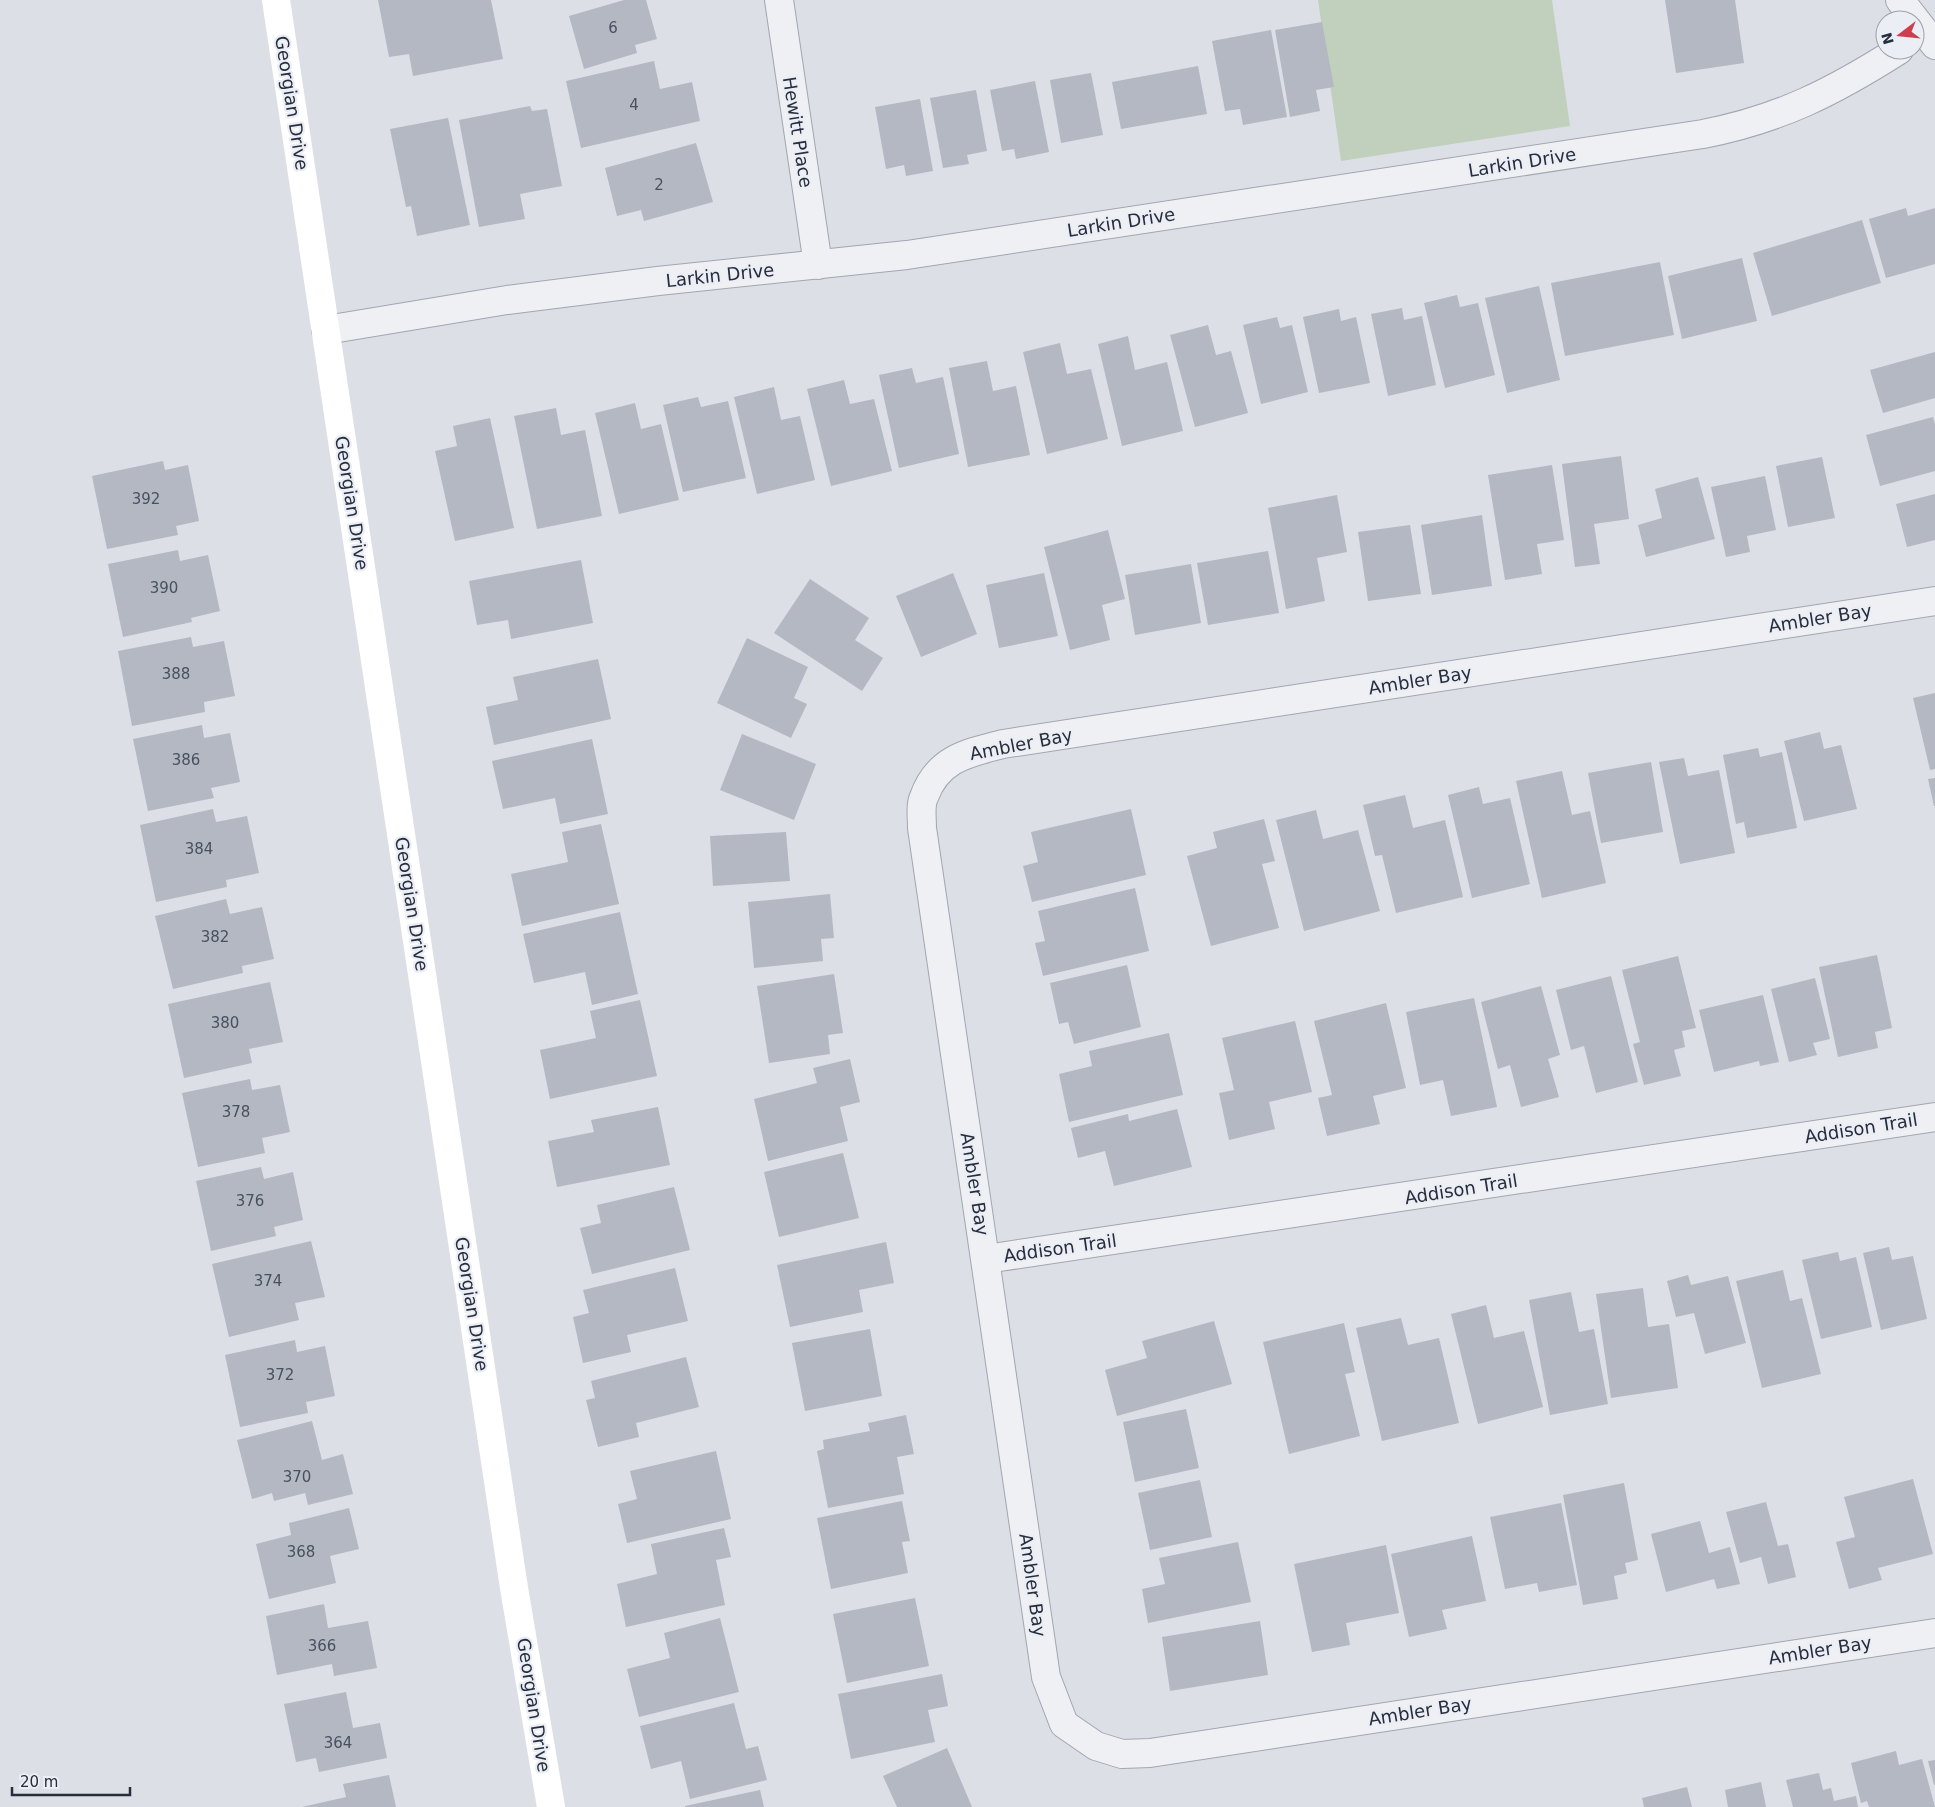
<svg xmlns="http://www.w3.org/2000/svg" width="1935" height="1807" viewBox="0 0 1935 1807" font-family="'DejaVu Sans',sans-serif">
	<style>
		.green { fill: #c1d0bd }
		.building { fill: #b3b8c3 }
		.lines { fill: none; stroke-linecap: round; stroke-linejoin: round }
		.minor-casing { stroke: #a2a6b0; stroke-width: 30 }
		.minor { stroke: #eef0f4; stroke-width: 28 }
		.secondary { stroke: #fff; stroke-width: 28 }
		.labels { text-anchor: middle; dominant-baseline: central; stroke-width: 4.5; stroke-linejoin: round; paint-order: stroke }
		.number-label { font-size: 15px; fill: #49505e }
		.street-label { font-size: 18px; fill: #262d3c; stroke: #ebeef4 }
	</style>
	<rect width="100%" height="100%" fill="#dcdfe6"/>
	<path class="green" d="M 1318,0 L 1552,0 L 1570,126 L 1341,161 Z"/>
	<g class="building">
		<path d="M 378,0 L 491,0 L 503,59 L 413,76 L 409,54 L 389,57 Z"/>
		<path d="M 624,0 L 646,0 L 657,39 L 635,45 L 637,53 L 584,69 L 569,16 Z"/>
		<path d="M 1665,0 L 1735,0 L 1744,63 L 1676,73 Z"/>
		<path d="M 1322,22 L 1334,87 L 1316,90 L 1320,111 L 1290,117 L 1275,30 Z"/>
		<path d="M 1271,30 L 1287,117 L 1243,125 L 1240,109 L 1225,111 L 1212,41 Z"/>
		<path d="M 654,61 L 660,89 L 692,82 L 700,121 L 581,148 L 566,81 Z"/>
		<path d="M 1198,66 L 1207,114 L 1121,129 L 1112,82 Z"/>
		<path d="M 1091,73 L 1103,135 L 1061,143 L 1050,80 Z"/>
		<path d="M 1035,81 L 1049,152 L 1016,159 L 1014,149 L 1002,151 L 990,90 Z"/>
		<path d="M 976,90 L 987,151 L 967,155 L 969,164 L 943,168 L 930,98 Z"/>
		<path d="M 920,99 L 933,171 L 906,176 L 904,165 L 886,169 L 875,107 Z"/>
		<path d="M 530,106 L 532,111 L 547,109 L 562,186 L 520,194 L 525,219 L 479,227 L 459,120 Z"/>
		<path d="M 448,118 L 470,225 L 417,236 L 411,206 L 406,207 L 390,129 Z"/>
		<path d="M 696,143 L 713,202 L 644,221 L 641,210 L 617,216 L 605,168 Z"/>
		<path d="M 1906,208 L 1908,216 L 1935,208 L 1935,264 L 1886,278 L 1869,219 Z"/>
		<path d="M 1862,220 L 1881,283 L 1772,316 L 1753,253 Z"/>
		<path d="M 1742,258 L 1757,321 L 1682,339 L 1668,276 Z"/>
		<path d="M 1660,262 L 1674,335 L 1565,356 L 1551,283 Z"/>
		<path d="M 1539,286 L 1560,380 L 1507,393 L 1485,298 Z"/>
		<path d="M 1457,295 L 1460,307 L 1478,303 L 1495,375 L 1445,388 L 1424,303 Z"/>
		<path d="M 1402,308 L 1404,320 L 1422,316 L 1436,385 L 1388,396 L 1371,314 Z"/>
		<path d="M 1339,309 L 1341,321 L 1356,317 L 1370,383 L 1319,393 L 1303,317 Z"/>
		<path d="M 1277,317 L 1280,328 L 1292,325 L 1308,392 L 1261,404 L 1243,325 Z"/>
		<path d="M 1208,325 L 1216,355 L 1231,351 L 1248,413 L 1195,427 L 1170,335 Z"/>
		<path d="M 1128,336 L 1135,370 L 1167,362 L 1183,431 L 1122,446 L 1098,344 Z"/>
		<path d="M 1060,343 L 1067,374 L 1091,369 L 1108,439 L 1047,454 L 1023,352 Z"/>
		<path d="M 1935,352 L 1935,398 L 1883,413 L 1870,370 Z"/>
		<path d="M 987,361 L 993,391 L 1016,386 L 1030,455 L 968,467 L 949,368 Z"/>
		<path d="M 912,368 L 916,383 L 943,377 L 959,454 L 899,468 L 879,375 Z"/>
		<path d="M 844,380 L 850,404 L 874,399 L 892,471 L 831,486 L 807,389 Z"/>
		<path d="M 774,387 L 781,420 L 800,416 L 815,480 L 757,494 L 734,397 Z"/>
		<path d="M 698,397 L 701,407 L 728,401 L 746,478 L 683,492 L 663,405 Z"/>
		<path d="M 635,403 L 641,429 L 661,424 L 679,500 L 619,514 L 595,413 Z"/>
		<path d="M 556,408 L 561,435 L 585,430 L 602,516 L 537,529 L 514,416 Z"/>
		<path d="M 1933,417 L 1935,424 L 1935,471 L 1880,486 L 1866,435 Z"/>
		<path d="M 490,418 L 514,528 L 455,541 L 435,451 L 457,446 L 453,426 Z"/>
		<path d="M 1621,456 L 1629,519 L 1594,524 L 1600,564 L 1575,567 L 1562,464 Z"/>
		<path d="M 1822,457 L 1835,518 L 1788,527 L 1776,466 Z"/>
		<path d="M 163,461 L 165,470 L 188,465 L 199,521 L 176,526 L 178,535 L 107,549 L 92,476 Z"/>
		<path d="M 1552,465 L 1564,540 L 1537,544 L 1542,574 L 1505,580 L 1488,475 Z"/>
		<path d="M 1765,476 L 1776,530 L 1747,536 L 1750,552 L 1726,557 L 1711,487 Z"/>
		<path d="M 1698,477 L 1715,539 L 1646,557 L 1638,525 L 1662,518 L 1655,489 Z"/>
		<path d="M 1935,494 L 1935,540 L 1907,547 L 1896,504 Z"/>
		<path d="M 1337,495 L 1347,552 L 1317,558 L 1325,601 L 1286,609 L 1268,508 Z"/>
		<path d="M 1482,515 L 1492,586 L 1432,595 L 1421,525 Z"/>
		<path d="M 1410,525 L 1421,594 L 1368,601 L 1358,532 Z"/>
		<path d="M 1108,530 L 1125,599 L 1102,605 L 1110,640 L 1070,650 L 1044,547 Z"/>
		<path d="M 178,550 L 180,561 L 208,555 L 220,611 L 191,618 L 192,622 L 123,637 L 108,564 Z"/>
		<path d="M 1268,551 L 1279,613 L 1208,625 L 1197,563 Z"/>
		<path d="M 581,560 L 593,623 L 511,639 L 508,620 L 477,625 L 469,581 Z"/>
		<path d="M 1191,564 L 1201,623 L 1135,635 L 1125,575 Z"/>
		<path d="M 953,573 L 977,634 L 921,657 L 896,596 Z"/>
		<path d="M 1044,573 L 1058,636 L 999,648 L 986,585 Z"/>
		<path d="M 810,579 L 869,618 L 855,640 L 883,658 L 862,691 L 774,633 Z"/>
		<path d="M 191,637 L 193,647 L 224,641 L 235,696 L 204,702 L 205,712 L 132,726 L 118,651 Z"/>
		<path d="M 747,638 L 808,667 L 794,698 L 807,704 L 791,738 L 717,703 Z"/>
		<path d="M 598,659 L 611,719 L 494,745 L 486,707 L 518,700 L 513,677 Z"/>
		<path d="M 1935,693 L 1935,769 L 1930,770 L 1913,698 Z"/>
		<path d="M 202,725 L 204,738 L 230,733 L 240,782 L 211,788 L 214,798 L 148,811 L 133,739 Z"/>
		<path d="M 1820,732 L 1824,749 L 1841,745 L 1857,809 L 1804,821 L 1784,741 Z"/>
		<path d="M 742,734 L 816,764 L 794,820 L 720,790 Z"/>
		<path d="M 592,739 L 608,814 L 560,824 L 555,798 L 503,809 L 492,761 Z"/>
		<path d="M 1758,748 L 1760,757 L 1782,752 L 1797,828 L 1747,838 L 1744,822 L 1736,824 L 1723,755 Z"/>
		<path d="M 1684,758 L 1688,776 L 1719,770 L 1735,853 L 1680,864 L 1659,762 Z"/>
		<path d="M 1651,762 L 1663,832 L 1601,843 L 1588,773 Z"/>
		<path d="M 1562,771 L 1572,815 L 1590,811 L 1606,883 L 1542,898 L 1516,781 Z"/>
		<path d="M 1935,778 L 1935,806 L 1934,806 L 1928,779 Z"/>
		<path d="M 1479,787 L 1483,804 L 1510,798 L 1530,884 L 1472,898 L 1448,795 Z"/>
		<path d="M 1405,795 L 1413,828 L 1445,820 L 1463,897 L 1396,913 L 1382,855 L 1375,856 L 1363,805 Z"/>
		<path d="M 213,809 L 216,822 L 247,816 L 259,873 L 226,880 L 227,887 L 156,902 L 140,825 Z"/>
		<path d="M 1131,809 L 1146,875 L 1032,902 L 1023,866 L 1038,862 L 1031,832 Z"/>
		<path d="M 1316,810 L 1323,839 L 1358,830 L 1380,911 L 1304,931 L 1276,820 Z"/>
		<path d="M 1264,819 L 1275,861 L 1262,864 L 1279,928 L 1211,946 L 1187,856 L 1217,848 L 1213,832 Z"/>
		<path d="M 601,824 L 619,904 L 522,926 L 511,874 L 568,862 L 562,832 Z"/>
		<path d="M 786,832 L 790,881 L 713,886 L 710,836 Z"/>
		<path d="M 1135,888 L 1149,951 L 1043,976 L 1035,943 L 1045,941 L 1038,911 Z"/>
		<path d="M 830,894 L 834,938 L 821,939 L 823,961 L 754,968 L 748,902 Z"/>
		<path d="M 226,899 L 230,914 L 262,907 L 274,959 L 242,966 L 243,973 L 173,989 L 155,916 Z"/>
		<path d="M 620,912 L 638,994 L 592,1005 L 585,972 L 534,983 L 523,934 Z"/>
		<path d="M 1877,955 L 1892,1028 L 1875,1032 L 1878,1048 L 1838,1057 L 1819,967 Z"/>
		<path d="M 1678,956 L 1696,1028 L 1682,1031 L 1685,1047 L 1674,1050 L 1681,1076 L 1644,1085 L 1633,1044 L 1640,1042 L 1622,970 Z"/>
		<path d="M 1127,965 L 1141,1027 L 1074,1044 L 1068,1022 L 1059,1024 L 1050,983 Z"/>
		<path d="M 834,974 L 843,1033 L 828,1035 L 830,1054 L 769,1063 L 757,986 Z"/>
		<path d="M 1611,976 L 1638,1082 L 1596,1093 L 1584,1046 L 1571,1050 L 1556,990 Z"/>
		<path d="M 1815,978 L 1830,1039 L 1813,1043 L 1817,1055 L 1789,1062 L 1771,989 Z"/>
		<path d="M 270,982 L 283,1042 L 249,1049 L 252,1063 L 184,1078 L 168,1004 Z"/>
		<path d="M 1541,986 L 1560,1055 L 1548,1059 L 1559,1097 L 1521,1107 L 1510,1065 L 1498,1069 L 1481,1002 Z"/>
		<path d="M 1763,995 L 1779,1062 L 1760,1066 L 1759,1061 L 1714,1072 L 1699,1010 Z"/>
		<path d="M 1474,998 L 1497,1107 L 1451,1116 L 1443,1080 L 1420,1085 L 1406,1012 Z"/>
		<path d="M 640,1000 L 657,1076 L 550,1099 L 540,1050 L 596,1038 L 590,1011 Z"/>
		<path d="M 1386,1003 L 1406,1088 L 1373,1096 L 1380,1124 L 1327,1136 L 1318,1098 L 1332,1095 L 1314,1021 Z"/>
		<path d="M 1295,1021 L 1312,1092 L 1269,1102 L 1275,1129 L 1229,1140 L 1219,1093 L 1234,1090 L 1222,1038 Z"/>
		<path d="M 1169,1033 L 1183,1095 L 1069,1122 L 1059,1074 L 1092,1066 L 1089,1051 Z"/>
		<path d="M 850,1059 L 860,1102 L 840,1107 L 848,1141 L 768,1161 L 754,1099 L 817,1083 L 813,1068 Z"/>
		<path d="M 250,1079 L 252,1090 L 280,1085 L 290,1132 L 262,1138 L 265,1153 L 198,1167 L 182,1093 Z"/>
		<path d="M 658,1107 L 670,1165 L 557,1187 L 548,1141 L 594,1132 L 591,1120 Z"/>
		<path d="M 1177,1109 L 1192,1167 L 1114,1186 L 1105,1151 L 1078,1158 L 1071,1128 L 1128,1114 L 1129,1121 Z"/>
		<path d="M 843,1153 L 859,1218 L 779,1237 L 764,1172 Z"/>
		<path d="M 261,1167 L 264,1179 L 293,1172 L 303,1220 L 274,1227 L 276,1236 L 211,1251 L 196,1181 Z"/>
		<path d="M 674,1187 L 690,1250 L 592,1274 L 580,1228 L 601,1223 L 597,1205 Z"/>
		<path d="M 311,1241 L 325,1297 L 295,1303 L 299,1320 L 229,1337 L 212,1264 Z"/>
		<path d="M 886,1242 L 894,1283 L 859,1290 L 863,1312 L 790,1327 L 777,1265 Z"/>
		<path d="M 1889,1247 L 1892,1260 L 1913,1256 L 1927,1319 L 1881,1330 L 1863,1253 Z"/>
		<path d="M 1838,1252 L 1840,1261 L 1856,1257 L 1872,1327 L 1821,1339 L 1802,1260 Z"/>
		<path d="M 675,1268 L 688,1321 L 627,1335 L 631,1352 L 583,1363 L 573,1317 L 589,1313 L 583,1290 Z"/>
		<path d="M 1783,1270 L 1790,1301 L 1802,1298 L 1821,1374 L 1762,1388 L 1736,1281 Z"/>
		<path d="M 1688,1275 L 1691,1285 L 1728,1276 L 1746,1343 L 1705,1354 L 1694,1313 L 1676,1317 L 1667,1281 Z"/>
		<path d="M 1643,1288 L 1648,1327 L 1669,1324 L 1678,1388 L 1611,1398 L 1596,1294 Z"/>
		<path d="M 1571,1292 L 1579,1332 L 1594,1329 L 1608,1404 L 1550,1415 L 1529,1300 Z"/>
		<path d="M 1486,1305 L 1494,1338 L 1524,1331 L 1543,1407 L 1478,1424 L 1451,1314 Z"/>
		<path d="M 1401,1318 L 1408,1345 L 1439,1338 L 1459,1423 L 1382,1441 L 1356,1328 Z"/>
		<path d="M 1214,1321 L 1232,1384 L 1117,1416 L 1105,1370 L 1147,1358 L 1142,1341 Z"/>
		<path d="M 1344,1323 L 1355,1372 L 1345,1374 L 1360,1436 L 1289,1454 L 1263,1342 Z"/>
		<path d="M 870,1329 L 882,1396 L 805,1411 L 792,1343 Z"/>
		<path d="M 295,1340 L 297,1352 L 325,1346 L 335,1396 L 306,1402 L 308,1413 L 240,1427 L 225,1355 Z"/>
		<path d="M 686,1357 L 699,1407 L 636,1423 L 639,1437 L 598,1447 L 586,1400 L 595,1398 L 591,1381 Z"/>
		<path d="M 1186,1409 L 1199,1468 L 1135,1482 L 1123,1422 Z"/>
		<path d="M 906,1415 L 914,1454 L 897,1457 L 904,1494 L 828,1508 L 817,1451 L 824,1449 L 823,1440 L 870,1431 L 868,1423 Z"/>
		<path d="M 312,1421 L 322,1460 L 343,1454 L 353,1494 L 308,1505 L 305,1493 L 274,1501 L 272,1493 L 252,1499 L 237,1440 Z"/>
		<path d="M 716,1451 L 731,1519 L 627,1543 L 618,1504 L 637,1499 L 630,1471 Z"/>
		<path d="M 1913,1479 L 1933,1554 L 1878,1568 L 1882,1580 L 1849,1589 L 1836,1542 L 1855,1537 L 1844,1497 Z"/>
		<path d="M 1200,1480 L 1212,1537 L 1150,1550 L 1138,1493 Z"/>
		<path d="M 1624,1483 L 1638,1560 L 1625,1563 L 1627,1573 L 1614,1576 L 1618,1599 L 1583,1605 L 1563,1495 Z"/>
		<path d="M 902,1501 L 910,1541 L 902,1542 L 908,1573 L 831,1589 L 817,1518 Z"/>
		<path d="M 1766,1502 L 1778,1546 L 1788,1544 L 1796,1577 L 1768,1584 L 1761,1557 L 1740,1563 L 1726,1512 Z"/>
		<path d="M 1561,1503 L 1577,1585 L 1539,1592 L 1537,1583 L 1505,1589 L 1490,1517 Z"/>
		<path d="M 349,1508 L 359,1549 L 330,1556 L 336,1583 L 269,1599 L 256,1544 L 291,1535 L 289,1523 Z"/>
		<path d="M 1700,1521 L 1709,1553 L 1730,1547 L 1740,1584 L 1717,1589 L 1714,1579 L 1666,1592 L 1651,1534 Z"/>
		<path d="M 724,1528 L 731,1557 L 716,1560 L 725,1605 L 626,1627 L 617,1584 L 657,1574 L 651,1544 Z"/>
		<path d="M 1472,1536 L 1486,1601 L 1442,1610 L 1447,1629 L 1409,1637 L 1391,1554 Z"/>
		<path d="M 1238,1542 L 1251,1602 L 1148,1623 L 1142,1589 L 1165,1584 L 1159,1558 Z"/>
		<path d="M 1386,1545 L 1399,1613 L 1346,1623 L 1350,1645 L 1312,1652 L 1294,1564 Z"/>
		<path d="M 915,1598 L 929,1666 L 847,1683 L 833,1614 Z"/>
		<path d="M 324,1604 L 328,1628 L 368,1621 L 377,1668 L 334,1676 L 332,1664 L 277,1675 L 266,1616 Z"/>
		<path d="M 720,1618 L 739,1692 L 639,1717 L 627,1669 L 670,1658 L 664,1633 Z"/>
		<path d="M 1260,1621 L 1268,1675 L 1170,1691 L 1162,1637 Z"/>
		<path d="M 942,1674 L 948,1706 L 928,1710 L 935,1742 L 851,1759 L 838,1694 Z"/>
		<path d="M 346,1692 L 353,1728 L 380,1723 L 387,1758 L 319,1772 L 316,1758 L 296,1762 L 284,1704 Z"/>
		<path d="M 734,1703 L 746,1749 L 758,1746 L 767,1780 L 690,1799 L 681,1761 L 651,1769 L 640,1726 Z"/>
		<path d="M 947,1748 L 972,1807 L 897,1807 L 883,1776 Z"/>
		<path d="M 1896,1751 L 1899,1765 L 1922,1759 L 1935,1807 L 1869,1807 L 1867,1801 L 1861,1803 L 1851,1763 Z"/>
		<path d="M 1935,1760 L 1935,1785 L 1934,1785 L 1928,1761 Z"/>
		<path d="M 1819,1773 L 1823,1790 L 1831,1788 L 1834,1801 L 1856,1796 L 1858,1807 L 1793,1807 L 1786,1780 Z"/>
		<path d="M 389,1775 L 396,1807 L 302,1807 L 346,1797 L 343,1784 Z"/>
		<path d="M 1761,1782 L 1766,1807 L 1728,1807 L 1725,1790 Z"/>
		<path d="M 1687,1787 L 1692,1807 L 1644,1807 L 1642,1798 Z"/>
		<path d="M 760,1790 L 764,1807 L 685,1807 L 685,1806 Z"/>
	</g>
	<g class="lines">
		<g class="minor-casing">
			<g id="minor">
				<path d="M 779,0 L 818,265"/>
				<path d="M 1900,0 L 1935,45"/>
				<path d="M 326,330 L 507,300 L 658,281 L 907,255 L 1703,134 C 1780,119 1833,92 1899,50"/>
				<path d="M 1935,601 L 1003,744 C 968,753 938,758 924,797 C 920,805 922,818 922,828 L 1046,1677 L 1064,1724 L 1096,1746 L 1122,1754 L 1150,1753 L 1935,1633"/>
				<path d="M 986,1259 L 1935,1117"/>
			</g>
		</g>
		<use href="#minor" class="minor"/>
		<path class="secondary" d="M 276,0 L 514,1588 L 551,1807"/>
	</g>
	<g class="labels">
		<g class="number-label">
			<text x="613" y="28">6</text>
			<text x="634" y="105">4</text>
			<text x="659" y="185">2</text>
			<text x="146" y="499">392</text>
			<text x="164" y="588">390</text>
			<text x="176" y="674">388</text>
			<text x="186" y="760">386</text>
			<text x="199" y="849">384</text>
			<text x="215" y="937">382</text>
			<text x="225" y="1023">380</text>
			<text x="236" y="1112">378</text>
			<text x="250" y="1201">376</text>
			<text x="268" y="1281">374</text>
			<text x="280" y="1375">372</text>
			<text x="297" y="1477">370</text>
			<text x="301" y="1552">368</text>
			<text x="322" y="1646">366</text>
			<text x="338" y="1743">364</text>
		</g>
		<g class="street-label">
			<text transform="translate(292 103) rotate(81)">Georgian Drive</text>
			<text transform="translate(798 132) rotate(81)">Hewitt Place</text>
			<text transform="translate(1522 162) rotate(-9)">Larkin Drive</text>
			<text transform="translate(1121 222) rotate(-9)">Larkin Drive</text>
			<text transform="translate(720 275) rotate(-6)">Larkin Drive</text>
			<text transform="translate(352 503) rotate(81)">Georgian Drive</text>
			<text transform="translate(1820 618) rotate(-9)">Ambler Bay</text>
			<text transform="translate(1420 680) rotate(-9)">Ambler Bay</text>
			<text transform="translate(1021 744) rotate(-11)">Ambler Bay</text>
			<text transform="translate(412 904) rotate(81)">Georgian Drive</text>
			<text transform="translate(1861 1128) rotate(-9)">Addison Trail</text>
			<text transform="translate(975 1184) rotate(81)">Ambler Bay</text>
			<text transform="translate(1461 1189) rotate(-9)">Addison Trail</text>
			<text transform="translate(1060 1248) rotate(-8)">Addison Trail</text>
			<text transform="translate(472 1304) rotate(81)">Georgian Drive</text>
			<text transform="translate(1033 1585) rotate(82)">Ambler Bay</text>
			<text transform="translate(1820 1650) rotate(-9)">Ambler Bay</text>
			<text transform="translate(534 1705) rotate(81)">Georgian Drive</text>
			<text transform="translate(1420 1711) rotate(-9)">Ambler Bay</text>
		</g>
	</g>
	<g transform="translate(1900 35) rotate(254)"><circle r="24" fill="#ebeef4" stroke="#9ca1aa"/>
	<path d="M0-4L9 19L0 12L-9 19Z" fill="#cd3f4c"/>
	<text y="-8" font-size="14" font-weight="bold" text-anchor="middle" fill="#262d3c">N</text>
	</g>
	<path d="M12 1787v8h118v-8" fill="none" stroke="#262d3c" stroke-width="2.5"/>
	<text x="20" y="1787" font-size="15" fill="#262d3c" stroke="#ebeef4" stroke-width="4" paint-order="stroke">20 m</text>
</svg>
